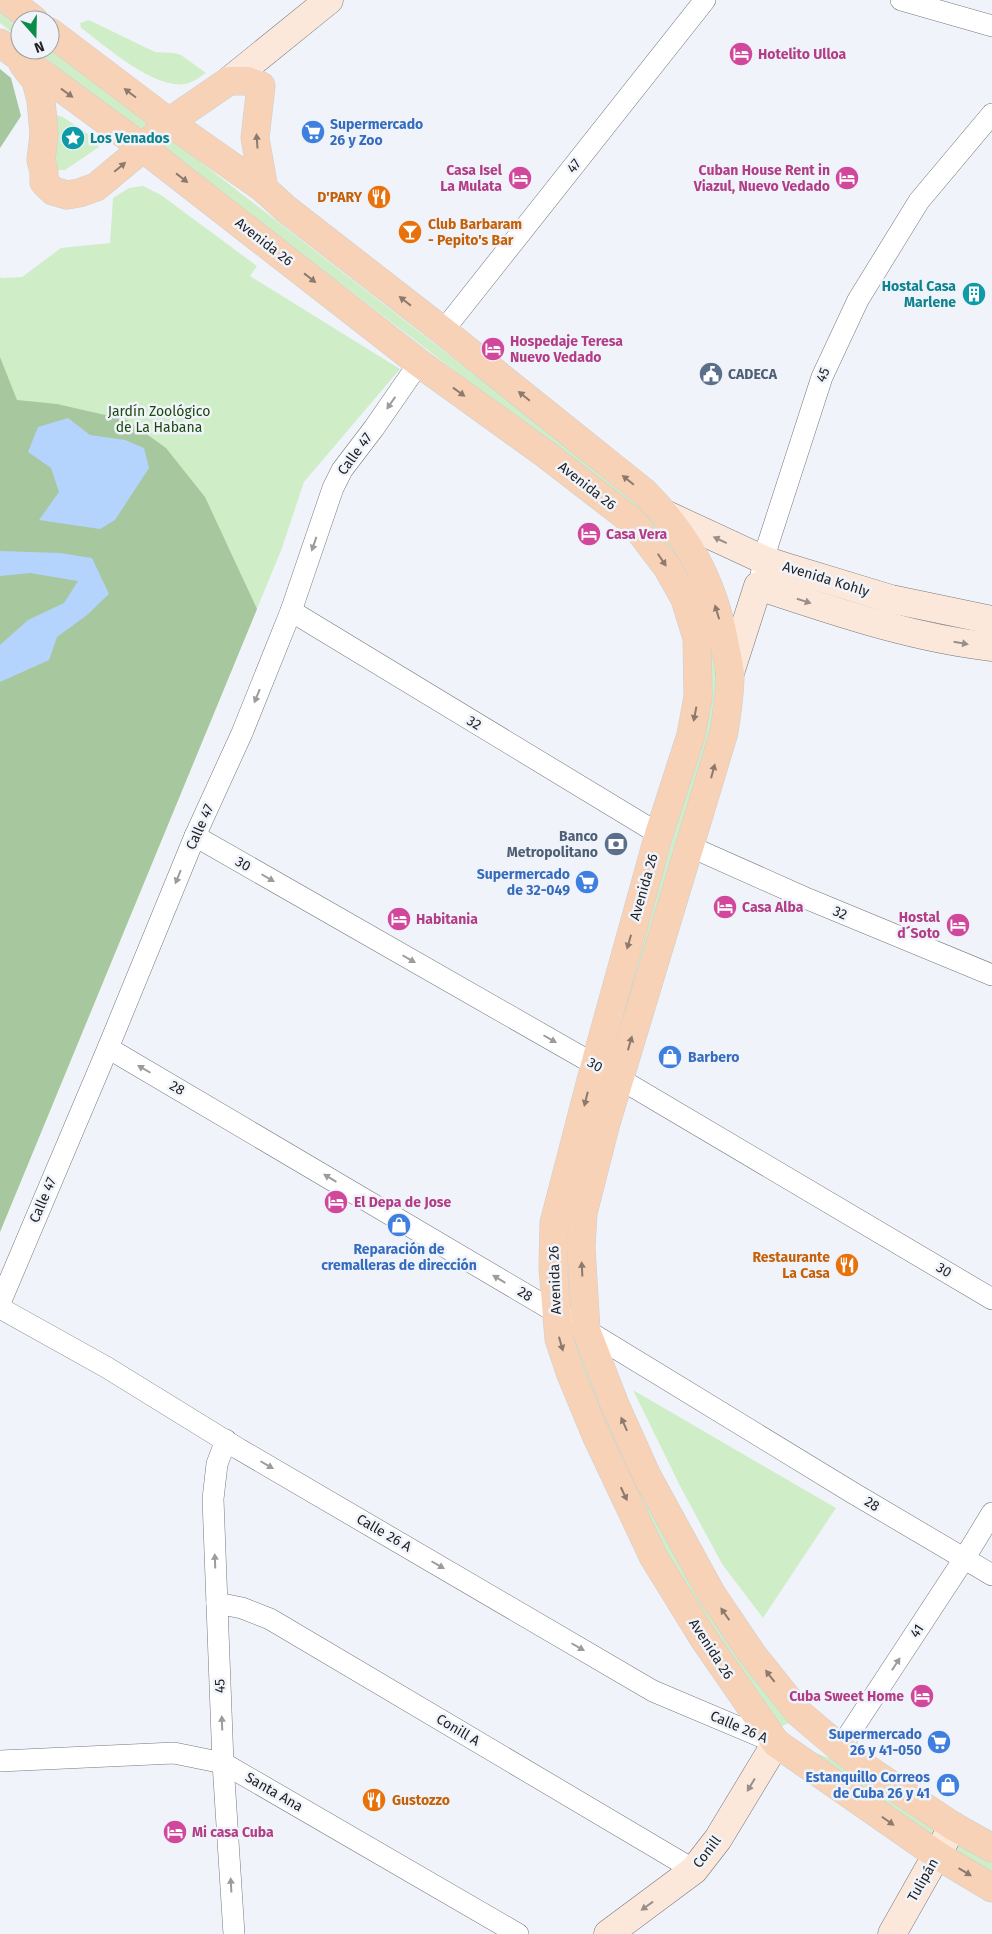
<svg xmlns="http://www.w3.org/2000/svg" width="992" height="1934" viewBox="0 0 992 1934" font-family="'Fira Sans',sans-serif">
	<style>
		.green { fill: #cfeec7 }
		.forest { fill: #a7c79e }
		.water { fill: #b5d4fd }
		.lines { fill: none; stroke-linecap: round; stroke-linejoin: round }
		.street-casing { stroke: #75787e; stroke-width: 22 }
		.secondary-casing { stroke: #75787e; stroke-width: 29 }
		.primary-casing { stroke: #cecfcf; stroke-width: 29 }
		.street { stroke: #fff; stroke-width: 21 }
		.secondary { stroke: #fbe8db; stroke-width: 28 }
		.primary { stroke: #f7d2b6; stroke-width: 28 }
		.oneway { fill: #8c7a6e }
		.oneway2 { fill: #9c9c9d }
		.oneway3 { fill: #998f8a }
		.labels { text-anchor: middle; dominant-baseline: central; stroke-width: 5; stroke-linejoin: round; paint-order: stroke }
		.hotel-label { font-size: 14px; font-weight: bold; fill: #b23c85; stroke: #f0f4fa; text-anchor: start }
		.shop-label { font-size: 14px; font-weight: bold; fill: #366cbe; stroke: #f0f4fa; text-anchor: end }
		.culture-label { font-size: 14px; font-weight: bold; fill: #0d838f; stroke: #f0f4fa; text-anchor: start }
		.street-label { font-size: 14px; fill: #222326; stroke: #f0f4fa }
		.food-label { font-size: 14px; font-weight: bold; fill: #c56008; stroke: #f0f4fa; text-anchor: end }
		.service-label { font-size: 14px; font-weight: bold; fill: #4e5e75; stroke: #f0f4fa; text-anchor: start }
		.park-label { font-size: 14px; fill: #1c470f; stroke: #f0f4fa }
	</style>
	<rect width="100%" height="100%" fill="#f0f4fa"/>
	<g class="green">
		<path d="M 0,11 L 20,26 L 20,39 L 0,23 Z"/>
		<path d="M 89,20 L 155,52 L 174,53 L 181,55 L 206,73 C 201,76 195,81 189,83 C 157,93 106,46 81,28 L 80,23 Z"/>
		<path d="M 50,48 L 154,127 L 146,135 L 35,50 L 50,50 Z"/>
		<path d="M 56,115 L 63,117 L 98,141 L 99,147 L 65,170 L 59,170 L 54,165 L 53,117 Z"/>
		<path d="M 166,135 L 627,493 L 643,507 L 681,556 L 703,609 L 718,675 L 713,731 L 611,1065 L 608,1063 L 705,727 L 711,679 L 625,501 L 157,143 Z"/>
		<path d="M 143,186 L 161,195 L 257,266 L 250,276 L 400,369 L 304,482 L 282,548 L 0,1232 L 0,276 L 1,278 L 22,277 L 61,248 L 110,243 L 113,198 L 129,188 Z"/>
		<path d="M 570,1330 L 574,1332 L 792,1723 L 789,1723 L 780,1727 L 745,1682 L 664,1553 L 595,1402 Z"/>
		<path d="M 633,1390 L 836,1508 L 763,1618 L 722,1564 L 680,1486 Z"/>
		<path d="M 807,1750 L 835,1760 L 937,1830 L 933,1836 Z"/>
		<path d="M 958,1843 L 992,1863 L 992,1873 L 954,1851 Z"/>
	</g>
	<g class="forest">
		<path d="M 0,69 L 11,78 L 21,116 L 0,148 Z"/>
		<path d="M 0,357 L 17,400 L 57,404 L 127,420 L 166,448 L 205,497 L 257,609 L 0,1232 Z"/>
	</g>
	<g class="water">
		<path d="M 68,418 L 90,435 L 125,440 L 144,448 L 149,468 L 115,520 L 100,529 L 39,520 L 59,492 L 51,468 L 28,452 L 38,427 Z"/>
		<path d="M 0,551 L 60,553 L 92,558 L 109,594 L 87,615 L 57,637 L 49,660 L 0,682 L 0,645 L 28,620 L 64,603 L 78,581 L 30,573 L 0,576 Z"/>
	</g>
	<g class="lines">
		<g class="street-casing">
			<g id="street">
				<path d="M 901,0 L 992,26"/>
				<path d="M 443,331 L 705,0"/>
				<path d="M 761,575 L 768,544 L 822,377 L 858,300 L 919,201 L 992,114"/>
				<path d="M 291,611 L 659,834"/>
				<path d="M 195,836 L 620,1079 L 992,1299"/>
				<path d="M 689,846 L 808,899 L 992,975"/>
				<path d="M 108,1048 L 586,1330 L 853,1493 L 992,1575"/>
				<path d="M 0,1303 L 108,1048 L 195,836 L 242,733 L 291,611 L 333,488 L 342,470 L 374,428 L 419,363"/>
				<path d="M 0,1308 L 106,1367 L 239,1449 L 653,1691 L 776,1743"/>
				<path d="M 226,1440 L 217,1464 L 213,1499 L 223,1763 L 234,1934"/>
				<path d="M 217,1603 L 242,1608 L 270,1619 L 694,1870"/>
				<path d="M 840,1748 L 964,1559 L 992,1513"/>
				<path d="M 0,1761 L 174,1753 L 223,1763 L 518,1934"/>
			</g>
		</g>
		<g class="secondary-casing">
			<g id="secondary">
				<path d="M 229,81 L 329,0"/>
				<path d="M 667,515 L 764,560 L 786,567 L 891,599 L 992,620"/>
				<path d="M 730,673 L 758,586 C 834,611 911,638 992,647"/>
				<path d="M 608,1934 L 694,1870 L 718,1839 L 776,1743"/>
				<path d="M 892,1934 L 953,1826"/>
			</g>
		</g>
		<g class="primary-casing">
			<g id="primary">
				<path d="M 8,0 L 34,20"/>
				<path d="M 50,32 L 169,122 L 264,189 L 286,209 L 443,331 L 644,492 C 687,535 713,581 724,641 C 726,652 729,664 730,675 C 730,694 727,713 724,732 L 606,1123 L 583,1213 L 581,1247 L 586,1330 L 615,1405 L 647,1476 L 711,1593 L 752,1654 L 800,1714 L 840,1748 L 869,1770 L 953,1826 L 992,1848"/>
				<path d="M 0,43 L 143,148 L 419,363 L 544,453 L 632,521 L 667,567 L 685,599 L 697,638 L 698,697 L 691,735 L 659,834 L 595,1065 L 554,1223 L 553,1268 L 559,1339 L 570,1372 L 596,1435 L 654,1558 L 704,1639 L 776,1743 L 937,1855 L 992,1888"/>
				<path d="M 23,64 L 36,81 L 41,100 L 44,134 L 41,160 L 44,172 L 44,182 L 53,191 L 67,195 L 79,193 L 96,187 L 143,148 L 169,122 L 229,81 L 247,81 L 261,86 L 255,138 L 264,189"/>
			</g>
		</g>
		<use href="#street" class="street"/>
		<use href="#secondary" class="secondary"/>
		<use href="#primary" class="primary"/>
	</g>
	<defs><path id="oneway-solid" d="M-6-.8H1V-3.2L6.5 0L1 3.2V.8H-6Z" transform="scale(1.25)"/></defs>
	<g class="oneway">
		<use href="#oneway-solid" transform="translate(67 93) rotate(36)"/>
		<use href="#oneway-solid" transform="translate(130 93) rotate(-143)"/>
		<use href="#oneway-solid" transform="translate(257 141) rotate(-94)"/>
		<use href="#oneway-solid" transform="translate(120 167) rotate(-40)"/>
		<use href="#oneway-solid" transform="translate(182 178) rotate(38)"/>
		<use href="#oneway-solid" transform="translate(310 278) rotate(38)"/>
		<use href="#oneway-solid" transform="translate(405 301) rotate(-142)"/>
		<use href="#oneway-solid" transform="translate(459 392) rotate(36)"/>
		<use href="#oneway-solid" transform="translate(524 396) rotate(-141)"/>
		<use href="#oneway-solid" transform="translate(628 480) rotate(-141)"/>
		<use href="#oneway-solid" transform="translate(662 560) rotate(56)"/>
		<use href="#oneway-solid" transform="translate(717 612) rotate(-107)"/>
		<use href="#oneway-solid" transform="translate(695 714) rotate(101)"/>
		<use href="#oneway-solid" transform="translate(713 771) rotate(-75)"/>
		<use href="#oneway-solid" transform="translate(629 942) rotate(106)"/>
		<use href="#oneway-solid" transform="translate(630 1043) rotate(-74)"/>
		<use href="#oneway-solid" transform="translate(586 1099) rotate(104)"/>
		<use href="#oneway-solid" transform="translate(582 1269) rotate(-93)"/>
		<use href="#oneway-solid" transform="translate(561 1344) rotate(74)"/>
		<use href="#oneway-solid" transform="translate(624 1424) rotate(-114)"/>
		<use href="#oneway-solid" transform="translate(624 1494) rotate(65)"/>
		<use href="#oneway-solid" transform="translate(725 1614) rotate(-125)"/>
		<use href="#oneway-solid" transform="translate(770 1676) rotate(-128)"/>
		<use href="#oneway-solid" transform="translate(888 1821) rotate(35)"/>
		<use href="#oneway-solid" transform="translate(965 1872) rotate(31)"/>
	</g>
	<g class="oneway2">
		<use href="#oneway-solid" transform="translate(391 403) rotate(125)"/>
		<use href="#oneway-solid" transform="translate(314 544) rotate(109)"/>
		<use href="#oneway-solid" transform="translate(257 696) rotate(112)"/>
		<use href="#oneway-solid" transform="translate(178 877) rotate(112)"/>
		<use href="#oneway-solid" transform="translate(268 878) rotate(30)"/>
		<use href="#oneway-solid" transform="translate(409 959) rotate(30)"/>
		<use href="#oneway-solid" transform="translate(550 1039) rotate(30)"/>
		<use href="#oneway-solid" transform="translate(144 1069) rotate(-150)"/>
		<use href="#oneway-solid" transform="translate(330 1178) rotate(-149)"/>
		<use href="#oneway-solid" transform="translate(499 1279) rotate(-149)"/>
		<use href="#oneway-solid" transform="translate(267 1465) rotate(30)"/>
		<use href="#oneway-solid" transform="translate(215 1561) rotate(-92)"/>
		<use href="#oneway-solid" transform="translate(438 1565) rotate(30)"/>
		<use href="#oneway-solid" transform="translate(578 1647) rotate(30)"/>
		<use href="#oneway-solid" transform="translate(896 1664) rotate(-57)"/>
		<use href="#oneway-solid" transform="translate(222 1723) rotate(-92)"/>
		<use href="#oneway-solid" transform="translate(231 1885) rotate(-93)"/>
	</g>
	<g class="oneway3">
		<use href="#oneway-solid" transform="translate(720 540) rotate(-155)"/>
		<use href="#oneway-solid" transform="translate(804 601) rotate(18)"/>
		<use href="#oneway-solid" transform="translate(961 643) rotate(10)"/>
		<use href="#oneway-solid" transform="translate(751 1785) rotate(121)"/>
		<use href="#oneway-solid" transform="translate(647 1906) rotate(144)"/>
	</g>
	<defs>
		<g id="hotel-disc" transform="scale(1.25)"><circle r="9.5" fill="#d1479c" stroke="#f0f4fa"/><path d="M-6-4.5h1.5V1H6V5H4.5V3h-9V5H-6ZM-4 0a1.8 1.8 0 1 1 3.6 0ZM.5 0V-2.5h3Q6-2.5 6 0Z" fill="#fff"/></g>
		<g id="supermarket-disc" transform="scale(1.25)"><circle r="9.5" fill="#3f7fe0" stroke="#f0f4fa"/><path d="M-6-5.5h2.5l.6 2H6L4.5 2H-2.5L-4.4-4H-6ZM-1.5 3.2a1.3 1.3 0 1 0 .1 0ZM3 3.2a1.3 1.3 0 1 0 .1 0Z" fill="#fff"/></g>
		<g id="sight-disc" transform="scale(1.25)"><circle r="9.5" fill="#0f9aa8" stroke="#f0f4fa"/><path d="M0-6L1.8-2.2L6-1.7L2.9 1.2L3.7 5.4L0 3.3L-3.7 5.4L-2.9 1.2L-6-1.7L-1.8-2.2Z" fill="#fff"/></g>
		<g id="restaurant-disc" transform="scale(1.25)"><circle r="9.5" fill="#e8710a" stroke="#f0f4fa"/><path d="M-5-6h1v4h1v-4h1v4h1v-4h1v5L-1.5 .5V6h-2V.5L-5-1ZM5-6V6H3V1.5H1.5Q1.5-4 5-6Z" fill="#fff"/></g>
		<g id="bar-disc" transform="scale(1.25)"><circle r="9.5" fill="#e8710a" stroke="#f0f4fa"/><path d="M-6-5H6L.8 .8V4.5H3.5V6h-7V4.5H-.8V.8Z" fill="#fff"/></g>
		<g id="building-disc" transform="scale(1.25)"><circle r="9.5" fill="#0f9aa8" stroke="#f0f4fa"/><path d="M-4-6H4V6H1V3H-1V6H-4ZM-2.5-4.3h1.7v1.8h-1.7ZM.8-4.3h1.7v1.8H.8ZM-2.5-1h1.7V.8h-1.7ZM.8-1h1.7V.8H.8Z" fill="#fff"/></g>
		<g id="civic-disc" transform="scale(1.25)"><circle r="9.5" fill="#5c6f8a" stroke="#f0f4fa"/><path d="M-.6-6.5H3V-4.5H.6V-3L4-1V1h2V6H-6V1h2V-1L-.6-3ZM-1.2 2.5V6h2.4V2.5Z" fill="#fff"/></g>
		<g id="bank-disc" transform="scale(1.25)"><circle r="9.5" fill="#5c6f8a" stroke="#f0f4fa"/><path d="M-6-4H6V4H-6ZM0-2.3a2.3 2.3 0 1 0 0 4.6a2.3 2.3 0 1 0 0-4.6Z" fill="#fff"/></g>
		<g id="shop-disc" transform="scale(1.25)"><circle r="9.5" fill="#3f7fe0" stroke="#f0f4fa"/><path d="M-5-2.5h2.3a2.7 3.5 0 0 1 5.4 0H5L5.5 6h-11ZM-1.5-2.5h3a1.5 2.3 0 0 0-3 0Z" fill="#fff"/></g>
	</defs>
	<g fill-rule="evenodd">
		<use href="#hotel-disc" x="741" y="54"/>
		<use href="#supermarket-disc" x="313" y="132"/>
		<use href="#sight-disc" x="73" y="138"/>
		<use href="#hotel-disc" x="520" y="178"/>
		<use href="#hotel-disc" x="847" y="178"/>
		<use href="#restaurant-disc" x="379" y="197"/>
		<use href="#bar-disc" x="410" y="232"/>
		<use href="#building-disc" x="974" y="294"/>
		<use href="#hotel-disc" x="493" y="349"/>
		<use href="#civic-disc" x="711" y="374"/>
		<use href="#hotel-disc" x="589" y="534"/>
		<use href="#bank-disc" x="616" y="844"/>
		<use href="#supermarket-disc" x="587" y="882"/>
		<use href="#hotel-disc" x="725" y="907"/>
		<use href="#hotel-disc" x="399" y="919"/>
		<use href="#hotel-disc" x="958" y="925"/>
		<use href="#shop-disc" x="670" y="1057"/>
		<use href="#hotel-disc" x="336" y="1202"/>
		<use href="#shop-disc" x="399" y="1225"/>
		<use href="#restaurant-disc" x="847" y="1265"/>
		<use href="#hotel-disc" x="922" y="1696"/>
		<use href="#supermarket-disc" x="939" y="1742"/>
		<use href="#shop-disc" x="948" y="1785"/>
		<use href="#restaurant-disc" x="374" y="1800"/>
		<use href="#hotel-disc" x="175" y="1832"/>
	</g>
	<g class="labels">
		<g class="hotel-label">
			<text x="758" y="54">Hotelito Ulloa</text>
			<text x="502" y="170" text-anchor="end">Casa Isel<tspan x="502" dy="16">La Mulata</tspan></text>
			<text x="830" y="170" text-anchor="end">Cuban House Rent in<tspan x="830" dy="16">Viazul, Nuevo Vedado</tspan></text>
			<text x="510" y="341">Hospedaje Teresa<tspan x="510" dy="16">Nuevo Vedado</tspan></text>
			<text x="606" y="534">Casa Vera</text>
			<text x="742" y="907">Casa Alba</text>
			<text x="940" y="917" text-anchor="end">Hostal<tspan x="940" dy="16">d´Soto</tspan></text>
			<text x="416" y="919">Habitania</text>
			<text x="354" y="1202">El Depa de Jose</text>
			<text x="904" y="1696" text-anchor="end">Cuba Sweet Home</text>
			<text x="192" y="1832">Mi casa Cuba</text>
		</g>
		<g class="shop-label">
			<text x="330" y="124" text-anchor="start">Supermercado<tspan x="330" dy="16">26 y Zoo</tspan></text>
			<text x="570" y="874">Supermercado<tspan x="570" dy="16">de 32-049</tspan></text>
			<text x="688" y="1057" text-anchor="start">Barbero</text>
			<text x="399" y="1249" text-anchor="middle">Reparación de<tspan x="399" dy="16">cremalleras de dirección</tspan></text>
			<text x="922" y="1734">Supermercado<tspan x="922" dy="16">26 y 41-050</tspan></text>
			<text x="930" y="1777">Estanquillo Correos<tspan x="930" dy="16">de Cuba 26 y 41</tspan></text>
		</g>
		<g class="culture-label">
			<text x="90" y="138">Los Venados</text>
			<text x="956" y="286" text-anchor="end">Hostal Casa<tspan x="956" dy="16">Marlene</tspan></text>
		</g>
		<g class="street-label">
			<text transform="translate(574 166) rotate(-52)">47</text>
			<text transform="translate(264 242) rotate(38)">Avenida 26</text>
			<text transform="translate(823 375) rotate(-68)">45</text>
			<text transform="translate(355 454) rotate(-54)">Calle 47</text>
			<text transform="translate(587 486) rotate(38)">Avenida 26</text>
			<text transform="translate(826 579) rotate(17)">Avenida Kohly</text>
			<text transform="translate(474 723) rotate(31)">32</text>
			<text transform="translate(200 827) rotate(-66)">Calle 47</text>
			<text transform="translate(243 864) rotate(30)">30</text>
			<text transform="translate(644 887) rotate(-74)">Avenida 26</text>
			<text transform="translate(840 913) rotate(22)">32</text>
			<text transform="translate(595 1065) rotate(29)">30</text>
			<text transform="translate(177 1088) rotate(30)">28</text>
			<text transform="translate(43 1200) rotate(-67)">Calle 47</text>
			<text transform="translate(944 1270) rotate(31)">30</text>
			<text transform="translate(555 1280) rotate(-92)">Avenida 26</text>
			<text transform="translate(525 1294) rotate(31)">28</text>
			<text transform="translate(872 1504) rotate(31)">28</text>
			<text transform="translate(384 1533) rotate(30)">Calle 26 A</text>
			<text transform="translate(917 1631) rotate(-57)">41</text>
			<text transform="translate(711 1649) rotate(57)">Avenida 26</text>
			<text transform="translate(220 1686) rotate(-92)">45</text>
			<text transform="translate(739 1727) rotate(23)">Calle 26 A</text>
			<text transform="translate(458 1730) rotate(31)">Conill A</text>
			<text transform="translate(274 1792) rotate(30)">Santa Ana</text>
			<text transform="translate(707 1852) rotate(-53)">Conill</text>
			<text transform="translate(923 1880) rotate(-60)">Tulipán</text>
		</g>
		<g class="food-label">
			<text x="362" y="197">D'PARY</text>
			<text x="428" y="224" text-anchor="start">Club Barbaram<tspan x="428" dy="16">- Pepito's Bar</tspan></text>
			<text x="830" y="1257">Restaurante<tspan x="830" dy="16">La Casa</tspan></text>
			<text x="392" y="1800" text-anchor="start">Gustozzo</text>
		</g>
		<g class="service-label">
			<text x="728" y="374">CADECA</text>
			<text x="598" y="836" text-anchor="end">Banco<tspan x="598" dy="16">Metropolitano</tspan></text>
		</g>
		<g class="park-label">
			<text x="159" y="411">Jardín Zoológico<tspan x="159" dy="16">de La Habana</tspan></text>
		</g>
	</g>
	<g transform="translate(35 35) rotate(160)"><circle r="24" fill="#f0f4fa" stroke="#9ea0a5"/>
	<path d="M0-4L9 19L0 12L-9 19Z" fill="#0b8c49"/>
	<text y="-8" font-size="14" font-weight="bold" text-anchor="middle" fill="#222326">N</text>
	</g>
</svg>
